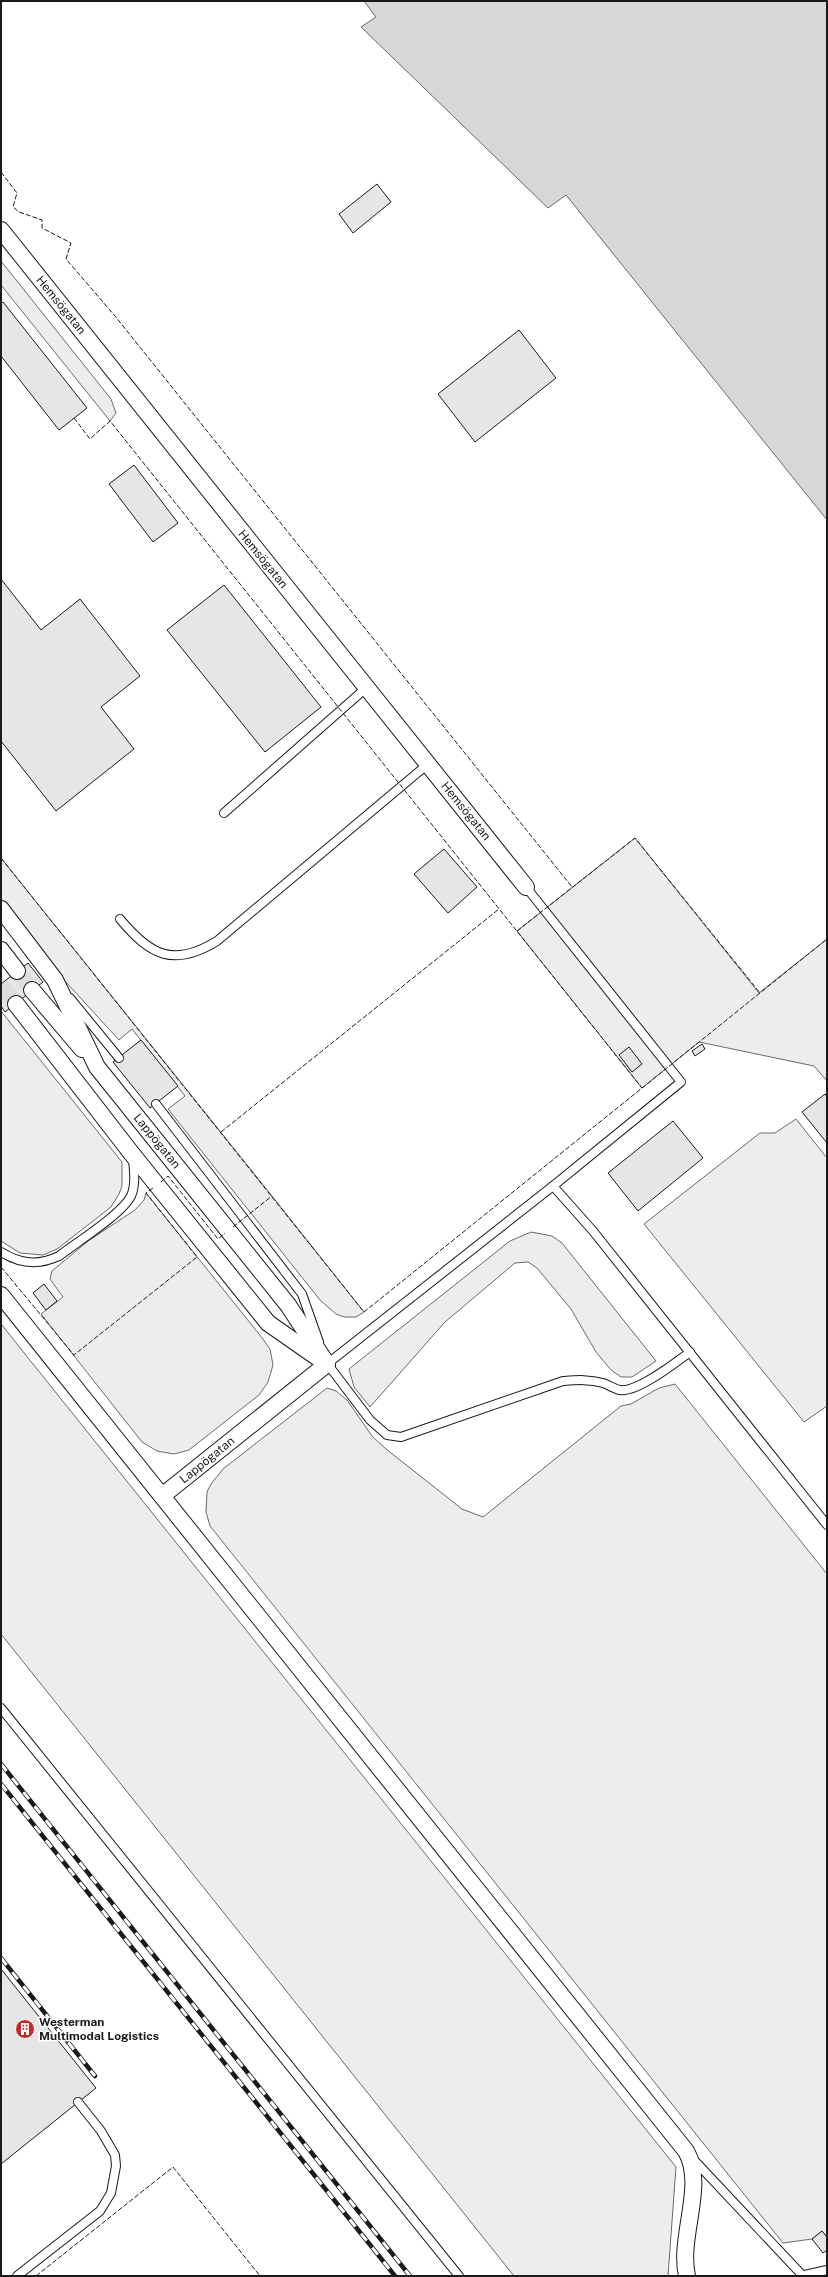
<svg xmlns="http://www.w3.org/2000/svg" width="828" height="2277" viewBox="0 0 828 2277" font-family="'Public Sans',sans-serif">
	<style>
		.built { fill: #ededed; stroke: #6a6a6a }
		.water { fill: #d7d7d7; stroke: #6a6a6a }
		.building { fill: #e6e6e6; stroke: #1a1a1a }
		.lines { fill: none; stroke-linecap: round; stroke-linejoin: round }
		.minor-tunnel { stroke: #ddd; stroke-width: 16; stroke-dasharray: 16 8; stroke-linecap: butt }
		.service-casing { stroke: #1a1a1a; stroke-width: 10 }
		.minor-casing { stroke: #1a1a1a; stroke-width: 18 }
		.service { stroke: #fff; stroke-width: 8 }
		.minor { stroke: #fff; stroke-width: 16 }
		.rail-casing { stroke: #1a1a1a; stroke-width: 4.5 }
		.rail { stroke: #fff; stroke-width: 3; stroke-dasharray: 9; stroke-linecap: butt }
		.fence { stroke: #1a1a1a; stroke-width: 1; stroke-dasharray: 5 2; stroke-linecap: butt }
		.labels { text-anchor: middle; dominant-baseline: central; stroke-width: 3; stroke-linejoin: round; paint-order: stroke }
		.street-label { font-size: 12px; fill: #1a1a1a; stroke: #fff }
		.poi-label { font-size: 12px; font-weight: bold; fill: #1a1a1a; stroke: #fff; text-anchor: start }
	</style>
	<rect width="100%" height="100%" fill="#fff"/>
	<g class="built">
		<path d="M 1,261 L 111,399 L 116,413 L 110,421 L 1,285 Z"/>
		<path d="M 635,838 L 759,993 L 827,939 L 827,1081 L 814,1066 L 699,1042 L 642,1088 L 517,931 Z"/>
		<path d="M 1,858 L 272,1196 L 364,1312 L 356,1317 L 344,1317 L 336,1314 L 320,1300 L 168,1109 L 185,1096 L 132,1029 L 119,1040 L 64,980 L 1,901 Z"/>
		<path d="M 1,1011 L 122,1162 L 122,1186 L 119,1194 L 111,1207 L 57,1249 L 43,1255 L 20,1253 L 1,1241 Z"/>
		<path d="M 796,1119 L 827,1158 L 827,1406 L 804,1422 L 644,1224 L 760,1133 L 775,1133 Z"/>
		<path d="M 146,1193 L 263,1339 L 270,1349 L 273,1365 L 268,1382 L 259,1395 L 189,1450 L 174,1454 L 157,1451 L 142,1442 L 41,1314 L 63,1297 L 50,1279 L 52,1271 L 88,1241 L 135,1210 L 144,1200 Z"/>
		<path d="M 531,1232 L 552,1236 L 562,1243 L 656,1361 L 632,1377 L 621,1377 L 611,1370 L 596,1352 L 571,1309 L 537,1268 L 528,1262 L 515,1263 L 445,1322 L 370,1407 L 354,1387 L 349,1369 L 510,1241 Z"/>
		<path d="M 1,1324 L 676,2167 L 668,2276 L 514,2276 L 1,1634 Z"/>
		<path d="M 675,1384 L 827,1574 L 827,2237 L 822,2231 L 812,2239 L 783,2243 L 210,1526 L 206,1512 L 207,1492 L 211,1484 L 223,1469 L 327,1388 L 336,1391 L 347,1400 L 372,1436 L 386,1449 L 462,1509 L 483,1517 L 621,1406 L 631,1404 L 659,1388 Z"/>
	</g>
	<path class="water" d="M 364,1 L 827,1 L 827,520 L 566,195 L 548,208 L 361,27 L 376,17 Z"/>
	<g class="building">
		<path d="M 377,184 L 391,202 L 353,233 L 339,214 Z"/>
		<path d="M 3,302 L 87,408 L 59,430 L 1,356 L 1,304 Z"/>
		<path d="M 519,330 L 556,378 L 475,442 L 438,394 Z"/>
		<path d="M 134,465 L 178,523 L 153,542 L 109,484 Z"/>
		<path d="M 1,579 L 41,630 L 80,599 L 140,676 L 101,707 L 134,749 L 56,811 L 1,741 Z"/>
		<path d="M 224,585 L 321,707 L 265,752 L 167,630 Z"/>
		<path d="M 444,849 L 477,887 L 448,913 L 414,874 Z"/>
		<path d="M 28,963 L 43,982 L 5,1012 L 1,1006 L 1,984 Z"/>
		<path d="M 141,1040 L 178,1086 L 150,1108 L 113,1062 Z"/>
		<path d="M 702,1044 L 705,1049 L 695,1056 L 692,1051 Z"/>
		<path d="M 629,1047 L 642,1064 L 632,1072 L 619,1055 Z"/>
		<path d="M 825,1094 L 827,1097 L 827,1143 L 802,1112 Z"/>
		<path d="M 673,1121 L 703,1158 L 638,1211 L 608,1173 Z"/>
		<path d="M 44,1284 L 57,1301 L 46,1310 L 33,1293 Z"/>
		<path d="M 1,1969 L 96,2088 L 1,2164 Z"/>
		<path d="M 822,2231 L 827,2237 L 827,2250 L 823,2253 L 812,2239 Z"/>
	</g>
	<g class="lines">
		<g class="minor-tunnel">
			<path d="M 17,971 L 32,990"/>
			<path d="M 1,986 L 16,1004"/>
		</g>
		<g class="service-casing">
			<g id="service">
				<path d="M 224,813 L 366,688"/>
				<path d="M 120,919 C 150,955 173,968 217,941 L 428,764"/>
				<path d="M 70,998 L 119,1058"/>
				<path d="M 156,1104 L 302,1294 L 319,1342"/>
				<path d="M 553,1186 L 593,1231 L 827,1525"/>
				<path d="M 1,1252 C 20,1264 38,1266 59,1256 C 77,1242 122,1214 131,1196 C 136,1185 134,1171 133,1159"/>
				<path d="M 326,1362 L 370,1420 L 387,1435 L 401,1437 L 563,1381 C 577,1380 589,1379 603,1383 C 609,1385 614,1389 620,1390 C 637,1393 676,1362 690,1352"/>
				<path d="M 327,1364 L 553,1186 L 681,1082 L 526,887"/>
				<path d="M 1,1708 L 459,2276"/>
				<path d="M 693,2159 L 802,2275"/>
				<path d="M 17,2276 L 100,2211 L 111,2193 L 116,2166 L 115,2155 L 101,2131 L 78,2102"/>
				<path d="M 800,2276 L 827,2270"/>
			</g>
		</g>
		<g class="minor-casing">
			<g id="minor">
				<path d="M 1,230 L 526,887"/>
				<path d="M 1,909 L 55,980 L 97,1067 L 288,1305 L 327,1364"/>
				<path d="M 1,950 L 17,971"/>
				<path d="M 32,990 L 82,1049"/>
				<path d="M 16,1004 L 132,1154 L 268,1323 L 321,1360"/>
				<path d="M 1,1295 L 686,2151 C 706,2185 678,2237 687,2276"/>
				<path d="M 162,1496 L 327,1364"/>
			</g>
		</g>
		<use href="#service" class="service"/>
		<use href="#minor" class="minor"/>
		<g class="rail-casing">
			<g id="rail">
				<path d="M 1,1764 L 410,2276"/>
				<path d="M 1,1784 L 395,2276"/>
				<path d="M 1,1958 L 95,2076"/>
			</g>
		</g>
		<use href="#rail" class="rail"/>
		<g class="fence">
			<path d="M 1,172 L 17,193 L 13,207 L 19,212 L 42,220 L 42,228 L 71,243 L 66,259 L 115,316 L 572,887"/>
			<path d="M 74,418 L 90,439 L 110,421 L 642,1088"/>
			<path d="M 1,858 L 364,1312 L 827,939"/>
			<path d="M 517,931 L 635,838 L 760,993"/>
			<path d="M 221,1132 L 499,909"/>
			<path d="M 161,1182 L 168,1176 L 218,1239 L 225,1233"/>
			<path d="M 233,1227 L 272,1196"/>
			<path d="M 1,1267 L 74,1355 L 197,1257 L 146,1193 L 153,1188"/>
			<path d="M 36,2276 L 173,2167 L 260,2276"/>
		</g>
	</g>
	<defs>
		<g id="building-disc" transform="scale(1)"><circle r="9.5" fill="#c62828" stroke="#fff"/><path d="M-4-6H4V6H1V3H-1V6H-4ZM-2.5-4.3h1.7v1.8h-1.7ZM.8-4.3h1.7v1.8H.8ZM-2.5-1h1.7V.8h-1.7ZM.8-1h1.7V.8H.8Z" fill="#fff"/></g>
	</defs>
	<g fill-rule="evenodd">
		<use href="#building-disc" x="25" y="2029"/>
	</g>
	<g class="labels">
		<g class="street-label">
			<text transform="translate(61 305) rotate(51)">Hemsögatan</text>
			<text transform="translate(263 559) rotate(51)">Hemsögatan</text>
			<text transform="translate(466 811) rotate(51)">Hemsögatan</text>
			<text transform="translate(157 1141) rotate(51)">Lappögatan</text>
			<text transform="translate(207 1460) rotate(-39)">Lappögatan</text>
		</g>
		<g class="poi-label">
			<text x="39" y="2022">Westerman<tspan x="39" dy="14">Multimodal Logistics</tspan></text>
		</g>
	</g>
	<rect width="828" height="2277" fill="none" stroke="#1a1a1a" stroke-width="4"/>
</svg>
